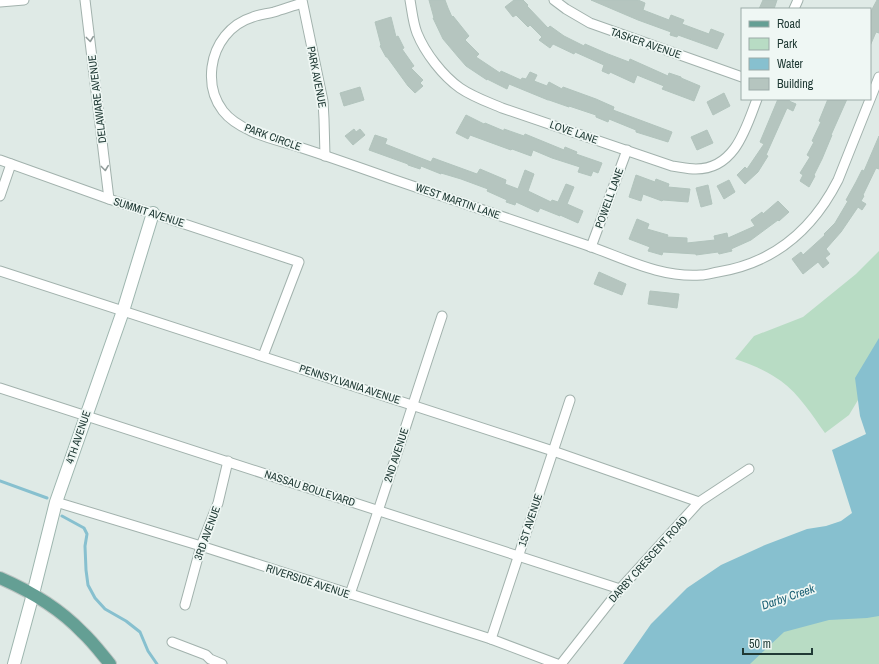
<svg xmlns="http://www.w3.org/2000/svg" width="879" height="664" viewBox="0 0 879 664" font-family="'Archivo Narrow',sans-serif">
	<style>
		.green { fill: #b8dcc4 }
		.water { fill: #87c0cf }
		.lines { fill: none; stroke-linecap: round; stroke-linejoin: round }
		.stream { stroke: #87c0cf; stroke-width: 3 }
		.building { fill: #b5c5bf; stroke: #b2c4bd }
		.street-casing { stroke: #a2b2ad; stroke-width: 11 }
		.secondary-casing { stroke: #9eb6af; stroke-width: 14 }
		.primary-casing { stroke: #bcc4c2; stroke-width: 14 }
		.street { stroke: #fff; stroke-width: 9 }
		.secondary { stroke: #fff; stroke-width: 12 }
		.primary { stroke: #649f94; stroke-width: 12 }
		.oneway { stroke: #909c9a }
		.labels { text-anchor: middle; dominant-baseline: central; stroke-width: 3.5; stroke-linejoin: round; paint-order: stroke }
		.street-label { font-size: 11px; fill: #203a35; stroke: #eff7f4 }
		.water-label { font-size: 12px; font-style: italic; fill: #1c6175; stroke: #eff7f4 }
	</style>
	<rect width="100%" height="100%" fill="#dfeae6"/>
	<g class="green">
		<path d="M 879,251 L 879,365 L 849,415 L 825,433 C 812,415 799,394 781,381 C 767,371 751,364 735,359 L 754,336 L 803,317 L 856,274 Z"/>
		<path d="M 879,603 L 879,664 L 742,664 L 793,617 Z"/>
	</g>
	<path class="water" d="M 879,338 L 879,616 L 867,618 L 829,620 L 784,632 L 750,664 L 623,664 L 651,624 L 687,588 L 721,565 L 765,545 L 807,529 L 826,526 L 841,521 L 852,513 L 832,450 L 866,434 L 860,416 L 855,378 Z"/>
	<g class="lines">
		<g class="stream">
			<path d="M 0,481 L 47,498"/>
			<path d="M 62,516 L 84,528 L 87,534 L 85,546 L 86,570 L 88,585 L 95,598 L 105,609 L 126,621 L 140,632 L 148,651 L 157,664"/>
		</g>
	</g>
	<g class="building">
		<path d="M 429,0 L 445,0 L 448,8 L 452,17 L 453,16 L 469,36 L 465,40 L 479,54 L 476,57 L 500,73 L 501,71 L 521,80 L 522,78 L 526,79 L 530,72 L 537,75 L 534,81 L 547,86 L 549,82 L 562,89 L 563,87 L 596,99 L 614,107 L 613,110 L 672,132 L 668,142 L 636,132 L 636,130 L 609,119 L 608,122 L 596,117 L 596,115 L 569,106 L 569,107 L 549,100 L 548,100 L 509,84 L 507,89 L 487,79 L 487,80 L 466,66 L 459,58 L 443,39 L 433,18 L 434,18 Z"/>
		<path d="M 514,0 L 523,0 L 528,5 L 527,6 L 548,28 L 550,26 L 564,36 L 584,46 L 585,44 L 608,54 L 629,62 L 630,59 L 668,76 L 669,73 L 681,77 L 681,78 L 700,86 L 694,101 L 662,89 L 664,86 L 637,75 L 634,83 L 610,72 L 609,74 L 602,71 L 604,65 L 575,52 L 574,54 L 553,44 L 550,48 L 539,40 L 542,37 L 530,25 L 528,27 L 516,15 L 513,17 L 505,7 Z"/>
		<path d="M 591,0 L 638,0 L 645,3 L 643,10 L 669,20 L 671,15 L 684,20 L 682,24 L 709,34 L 711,29 L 724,34 L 717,49 L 678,35 L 677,37 L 670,35 L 671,32 L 638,20 Z"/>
		<path d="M 763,0 L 777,0 L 774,9 L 759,9 Z"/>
		<path d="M 877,0 L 879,0 L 879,33 L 876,32 L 870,46 L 870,13 Z"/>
		<path d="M 391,17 L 396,37 L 398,36 L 404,48 L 402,49 L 414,66 L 411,68 L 423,80 L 420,83 L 423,86 L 415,93 L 408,86 L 387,57 L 386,57 L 380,46 L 381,45 L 375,22 Z"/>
		<path d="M 360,87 L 364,100 L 344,106 L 340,93 Z"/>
		<path d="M 724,93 L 730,106 L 713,115 L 707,102 Z"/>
		<path d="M 778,99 L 790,99 L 789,101 L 796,104 L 793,111 L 787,108 L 766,155 L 768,156 L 758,172 L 745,184 L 737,175 L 745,167 L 747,169 L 764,144 L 760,142 Z"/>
		<path d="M 828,99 L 847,99 L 831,135 L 832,135 L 822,159 L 814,175 L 815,176 L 809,187 L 800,181 L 803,175 L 800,173 L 810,157 L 807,155 L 814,142 L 812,141 L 821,122 L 819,121 Z"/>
		<path d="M 466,115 L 484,124 L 485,123 L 504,131 L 504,129 L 524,136 L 525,134 L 564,150 L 565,147 L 577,152 L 576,154 L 602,163 L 598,173 L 593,171 L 591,176 L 578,172 L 580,167 L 552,158 L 533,150 L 531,156 L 512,149 L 511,150 L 470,135 L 468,139 L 456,133 Z"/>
		<path d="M 354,129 L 356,132 L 360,129 L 365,135 L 353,145 L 345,136 Z"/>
		<path d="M 707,130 L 713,143 L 697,150 L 691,137 Z"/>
		<path d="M 375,135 L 387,139 L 385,144 L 431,162 L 433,158 L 477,174 L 480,169 L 506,180 L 505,184 L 518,189 L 525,170 L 534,174 L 528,191 L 551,202 L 552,200 L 558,202 L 566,184 L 574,187 L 567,204 L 583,211 L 578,223 L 560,215 L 560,216 L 540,208 L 538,212 L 516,202 L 515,205 L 506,202 L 507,200 L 487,191 L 488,189 L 461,179 L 441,173 L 441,174 L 421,166 L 420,169 L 408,165 L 408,164 L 369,150 Z"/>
		<path d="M 879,136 L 879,169 L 876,168 L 863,195 L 864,196 L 861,201 L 866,204 L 862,210 L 858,207 L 841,232 L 826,249 L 830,254 L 825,258 L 829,263 L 823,268 L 818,262 L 803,274 L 792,259 L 801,252 L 803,255 L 825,235 L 824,234 L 835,223 L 848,201 L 846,200 L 856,182 L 862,170 L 864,171 Z"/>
		<path d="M 636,175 L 655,182 L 656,179 L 669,184 L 668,187 L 690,189 L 688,202 L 663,200 L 662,201 L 643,194 L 641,201 L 629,197 Z"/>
		<path d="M 729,180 L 735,192 L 724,199 L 717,186 Z"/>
		<path d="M 708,185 L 712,204 L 701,207 L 696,188 Z"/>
		<path d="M 778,201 L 789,212 L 779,221 L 778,220 L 751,240 L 731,249 L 732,251 L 719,254 L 718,252 L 696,255 L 696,254 L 663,252 L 662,255 L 648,251 L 650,247 L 629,239 L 637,219 L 649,224 L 647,229 L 668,235 L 667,237 L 687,238 L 687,243 L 715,240 L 714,236 L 727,233 L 728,238 L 755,226 L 751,220 L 762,212 L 763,214 Z"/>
		<path d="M 599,272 L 626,284 L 622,295 L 594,284 Z"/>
		<path d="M 650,291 L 679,294 L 677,308 L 648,304 Z"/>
	</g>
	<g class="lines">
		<g class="street-casing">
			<g id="street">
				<path d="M 85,0 L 109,199"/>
				<path d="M 302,0 L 323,101 L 324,119 L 325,156"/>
				<path d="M 410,0 C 412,11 413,23 417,33 C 425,53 443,76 460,88 C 473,97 488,102 502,108 L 672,166 C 680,167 688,169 696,169 C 735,169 746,128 757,99"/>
				<path d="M 554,0 L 566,9 L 590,23 L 742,77"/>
				<path d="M 0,2 L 24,0"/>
				<path d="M 302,3 C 293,6 283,9 274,12 C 267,14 260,14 253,17 C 230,24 215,44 212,67 C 210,83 213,98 223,111 C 230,120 240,126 251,131 C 265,138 284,142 299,147 C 330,157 361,168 392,179 C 457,201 522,223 586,245 C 624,258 660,278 701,275 C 706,275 712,273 718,272 C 774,263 812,231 838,180 L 879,77"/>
				<path d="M 794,9 L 798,0"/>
				<path d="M 0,160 L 109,199 L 299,262 L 263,356"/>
				<path d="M 0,196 L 11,164"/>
				<path d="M 591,247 L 627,150"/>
				<path d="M 0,271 L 553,451 L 699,502"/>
				<path d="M 0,388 L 620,589"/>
				<path d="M 56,502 L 201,546 L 491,639 L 557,664"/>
				<path d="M 350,594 C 382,502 411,409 442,316"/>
				<path d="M 185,605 L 201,546 L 218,503 L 228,461"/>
				<path d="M 491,639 L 570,400"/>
				<path d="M 172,642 L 206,655 L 210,659 L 222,664"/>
				<path d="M 561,664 L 620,589 L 699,502 L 749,469"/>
			</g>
		</g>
		<g class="secondary-casing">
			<path id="secondary" d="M 14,664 L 33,594 L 56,502 L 123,311 L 153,213"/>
		</g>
		<g class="primary-casing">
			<path id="primary" d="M 0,578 C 30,591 59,608 82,632 C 92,641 101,653 110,664"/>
		</g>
		<use href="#street" class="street"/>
		<use href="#secondary" class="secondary"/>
		<use href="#primary" class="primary"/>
	</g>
	<defs><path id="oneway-chevron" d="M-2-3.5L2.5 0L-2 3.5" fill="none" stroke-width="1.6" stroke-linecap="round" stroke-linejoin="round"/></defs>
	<g class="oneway">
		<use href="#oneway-chevron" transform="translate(90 39) rotate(83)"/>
		<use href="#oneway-chevron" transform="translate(105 168) rotate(83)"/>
	</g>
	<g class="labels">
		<g class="street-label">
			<text transform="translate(646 43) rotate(19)">TASKER AVENUE</text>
			<text transform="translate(317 77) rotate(79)">PARK AVENUE</text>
			<text transform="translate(97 99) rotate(-97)">DELAWARE AVENUE</text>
			<text transform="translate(574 132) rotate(19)">LOVE LANE</text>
			<text transform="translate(273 137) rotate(20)">PARK CIRCLE</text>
			<text transform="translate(609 198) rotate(-70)">POWELL LANE</text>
			<text transform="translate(458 201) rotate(19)">WEST MARTIN LANE</text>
			<text transform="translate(149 212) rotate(18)">SUMMIT AVENUE</text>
			<text transform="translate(350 384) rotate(18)">PENNSYLVANIA AVENUE</text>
			<text transform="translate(78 437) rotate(-71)">4TH AVENUE</text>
			<text transform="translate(396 455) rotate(-72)">2ND AVENUE</text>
			<text transform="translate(310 488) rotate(18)">NASSAU BOULEVARD</text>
			<text transform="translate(530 520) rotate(-72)">1ST AVENUE</text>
			<text transform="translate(207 533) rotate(-70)">3RD AVENUE</text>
			<text transform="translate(648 559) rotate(-48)">DARBY CRESCENT ROAD</text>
			<text transform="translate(308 581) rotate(18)">RIVERSIDE AVENUE</text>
		</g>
		<g class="water-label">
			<text transform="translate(788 597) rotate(-19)">Darby Creek</text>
		</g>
	</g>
	<rect x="741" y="8" width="130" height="92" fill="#eff7f4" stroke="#9caba8"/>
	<rect x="749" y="21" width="20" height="6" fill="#649f94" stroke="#9caba8"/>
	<text x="777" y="28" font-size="12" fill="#203a35">Road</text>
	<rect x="749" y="38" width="20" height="12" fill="#b8dcc4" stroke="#9caba8"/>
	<text x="777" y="48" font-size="12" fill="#203a35">Park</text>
	<rect x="749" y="58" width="20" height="12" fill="#87c0cf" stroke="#9caba8"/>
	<text x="777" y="68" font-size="12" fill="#203a35">Water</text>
	<rect x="749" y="78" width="20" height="12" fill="#b5c5bf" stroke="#9caba8"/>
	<text x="777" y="88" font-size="12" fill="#203a35">Building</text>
	<path d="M743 648v6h69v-6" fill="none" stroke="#203a35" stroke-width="2"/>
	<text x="749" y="648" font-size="12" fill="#203a35" stroke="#eff7f4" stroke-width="3" paint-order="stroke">50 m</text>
</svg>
